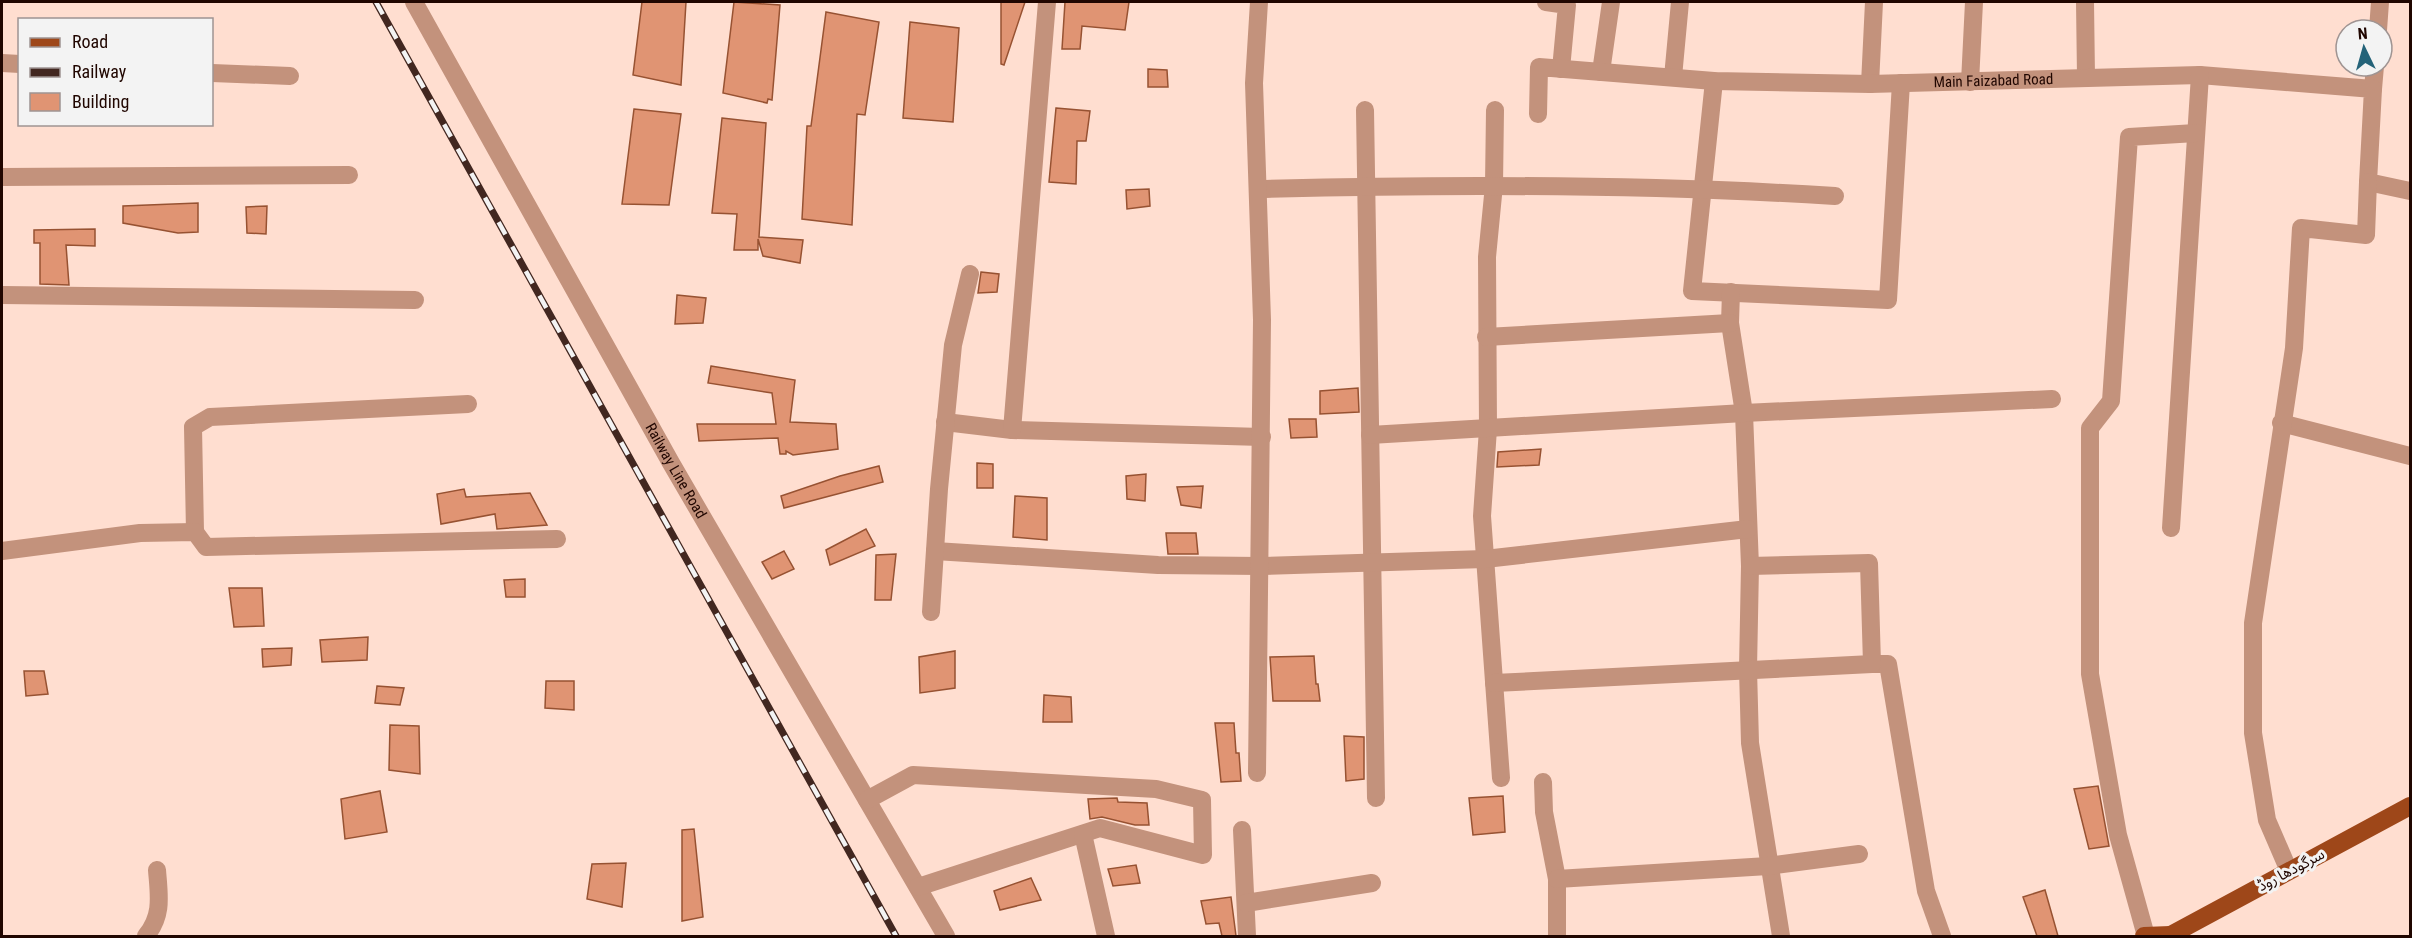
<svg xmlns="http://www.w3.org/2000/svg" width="2412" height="938" viewBox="0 0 2412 938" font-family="'Roboto Condensed','Noto Sans Arabic',sans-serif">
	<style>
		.building { fill: #e09473; stroke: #975232; stroke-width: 1.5 }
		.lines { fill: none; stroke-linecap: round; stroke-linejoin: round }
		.street { stroke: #c3927c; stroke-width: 18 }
		.primary { stroke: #9e4719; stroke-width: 18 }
		.rail-casing { stroke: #422720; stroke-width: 7 }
		.rail { stroke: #f3f3f3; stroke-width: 4.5; stroke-dasharray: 14; stroke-linecap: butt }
		.labels { text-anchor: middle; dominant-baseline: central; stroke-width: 6; stroke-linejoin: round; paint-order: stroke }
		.street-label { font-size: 15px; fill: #200600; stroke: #f3f3f3 }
	</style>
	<rect width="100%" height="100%" fill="#ffded0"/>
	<g class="building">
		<path d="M 642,2 L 686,2 L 681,85 L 633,75 Z"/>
		<path d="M 734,2 L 780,5 L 772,100 L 768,99 L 767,103 L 723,93 Z"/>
		<path d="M 1001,2 L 1025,2 L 1004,65 L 1001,64 Z"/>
		<path d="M 1065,2 L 1129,2 L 1125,30 L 1082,26 L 1080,49 L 1062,49 Z"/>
		<path d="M 826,12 L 879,22 L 865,115 L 857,114 L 852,225 L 802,219 L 807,126 L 811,126 Z"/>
		<path d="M 910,22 L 959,28 L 953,122 L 903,118 Z"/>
		<path d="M 1148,69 L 1167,70 L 1168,87 L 1148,87 Z"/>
		<path d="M 1056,108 L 1090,111 L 1086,141 L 1077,141 L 1076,184 L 1049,182 Z"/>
		<path d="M 634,109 L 681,114 L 669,205 L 622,204 Z"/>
		<path d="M 722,118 L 766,123 L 759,237 L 803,240 L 800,263 L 763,256 L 758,239 L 758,250 L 734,250 L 737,214 L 712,213 Z"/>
		<path d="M 1149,189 L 1150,206 L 1127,209 L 1126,190 Z"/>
		<path d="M 198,203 L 198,232 L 178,233 L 123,223 L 123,206 Z"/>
		<path d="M 267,206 L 266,234 L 247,233 L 246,207 Z"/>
		<path d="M 95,229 L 95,246 L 66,245 L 69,285 L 40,284 L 40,243 L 34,243 L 34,230 Z"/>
		<path d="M 981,272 L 999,274 L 997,292 L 978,293 Z"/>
		<path d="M 677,295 L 706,298 L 703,323 L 675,324 Z"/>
		<path d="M 711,366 L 795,380 L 790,422 L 836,424 L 838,449 L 793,455 L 786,451 L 786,454 L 780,454 L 778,438 L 699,441 L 697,424 L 776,424 L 772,393 L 708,383 Z"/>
		<path d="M 1358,388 L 1359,412 L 1320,414 L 1320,391 Z"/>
		<path d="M 1289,419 L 1316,419 L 1317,437 L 1291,438 Z"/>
		<path d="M 1541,449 L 1539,465 L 1497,467 L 1498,452 Z"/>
		<path d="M 977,463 L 993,464 L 993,488 L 977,488 Z"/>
		<path d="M 879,466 L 883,482 L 784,508 L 781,496 L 840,476 Z"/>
		<path d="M 1146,474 L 1145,501 L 1127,499 L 1126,476 Z"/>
		<path d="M 1203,486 L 1201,508 L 1181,505 L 1177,487 Z"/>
		<path d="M 464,489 L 466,497 L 530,493 L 547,525 L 497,529 L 495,514 L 441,524 L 437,494 Z"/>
		<path d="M 1015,496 L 1047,498 L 1047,540 L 1013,537 Z"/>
		<path d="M 866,529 L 875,546 L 830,565 L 826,550 Z"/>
		<path d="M 1166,533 L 1196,533 L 1198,554 L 1168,554 Z"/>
		<path d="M 784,551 L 794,569 L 772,579 L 762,562 Z"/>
		<path d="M 896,554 L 891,600 L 875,600 L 876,555 Z"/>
		<path d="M 525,579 L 525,597 L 506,597 L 504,580 Z"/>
		<path d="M 229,588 L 262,588 L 264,626 L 234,627 Z"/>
		<path d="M 368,637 L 367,660 L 322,662 L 320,640 Z"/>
		<path d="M 292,648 L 291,665 L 263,667 L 262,649 Z"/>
		<path d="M 955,651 L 955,688 L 920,693 L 919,657 Z"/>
		<path d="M 1314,656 L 1316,684 L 1318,684 L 1320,701 L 1273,701 L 1270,657 Z"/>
		<path d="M 24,671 L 44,671 L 48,694 L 26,696 Z"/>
		<path d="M 546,681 L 574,681 L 574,710 L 545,708 Z"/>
		<path d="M 377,686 L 404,688 L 400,705 L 375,703 Z"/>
		<path d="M 1044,695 L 1071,697 L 1072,722 L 1043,722 Z"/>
		<path d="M 1215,723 L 1234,723 L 1236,753 L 1239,753 L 1241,781 L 1221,782 Z"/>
		<path d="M 390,725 L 419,726 L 420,774 L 389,770 Z"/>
		<path d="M 1344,736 L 1364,737 L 1364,779 L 1346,781 Z"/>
		<path d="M 2098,786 L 2109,846 L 2089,849 L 2074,789 Z"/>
		<path d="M 380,791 L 387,832 L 345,839 L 341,799 Z"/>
		<path d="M 1503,796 L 1505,832 L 1473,835 L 1469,798 Z"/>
		<path d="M 1117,798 L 1118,802 L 1147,803 L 1149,825 L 1135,825 L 1102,817 L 1090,819 L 1088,799 Z"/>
		<path d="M 694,829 L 703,917 L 682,921 L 682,830 Z"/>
		<path d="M 626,863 L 622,907 L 587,899 L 592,864 Z"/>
		<path d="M 1136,865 L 1140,883 L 1113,886 L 1108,869 Z"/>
		<path d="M 1031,878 L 1041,900 L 1000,910 L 994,891 Z"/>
		<path d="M 2045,890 L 2058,936 L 2037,936 L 2023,897 Z"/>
		<path d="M 1231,897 L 1236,936 L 1222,936 L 1219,923 L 1206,924 L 1201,901 Z"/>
	</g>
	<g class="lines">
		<g class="street">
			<path id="s1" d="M 414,2 L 671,463 L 946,936"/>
			<path d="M 1546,2 L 1567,5 L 1561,69"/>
			<path d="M 2085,2 L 2086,77"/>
			<path d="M 2378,30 L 2380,2"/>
			<path d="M 2,63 L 20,64"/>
			<path d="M 1601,72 L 1611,2"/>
			<path d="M 212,73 L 290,76"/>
			<path d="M 1673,77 L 1680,2"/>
			<path d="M 1714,81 L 1692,291 L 1888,300 L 1901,83"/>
			<path d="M 1970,82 L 1974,2"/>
			<path d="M 1870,84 L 1874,2"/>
			<path d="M 2373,89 L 2375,66"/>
			<path d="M 1365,110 L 1376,798"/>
			<path d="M 1495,110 L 1494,185 L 1487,257 L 1488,429 L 1482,516 L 1501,778"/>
			<path id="s2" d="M 1538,114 L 1539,67 L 1714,81 L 1870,84 L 2200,75 L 2373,89 L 2368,182 L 2410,191"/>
			<path d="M 2,177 L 349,175"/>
			<path d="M 1258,189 C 1451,184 1642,184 1835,196"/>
			<path d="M 1731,292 L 1730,323 L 1744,413 L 1750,566 L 1748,669 L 1750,743 L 1781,936"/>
			<path d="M 2,295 L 415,300"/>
			<path d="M 1486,337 L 1730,323"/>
			<path d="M 945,422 L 1012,430 L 1262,437"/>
			<path d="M 2281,423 L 2410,456"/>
			<path d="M 1012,430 L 1047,2"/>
			<path d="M 1370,435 L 1744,413 L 2052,399"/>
			<path d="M 2171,528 L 2200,75"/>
			<path d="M 195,532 L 193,427 L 210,417 L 468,404"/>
			<path d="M 2,551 L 140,533 L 195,532 L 206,547 L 557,539"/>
			<path d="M 935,551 L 1158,565 L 1261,566 L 1485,559 L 1748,529"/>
			<path d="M 931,612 L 939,489 L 953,345 L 970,274"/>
			<path d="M 1872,664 L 1888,664 L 1926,891 L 1942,936"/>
			<path d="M 1494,683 L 1872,664 L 1869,563 L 1750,566"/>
			<path d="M 1257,773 L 1262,320 L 1254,83 L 1259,2"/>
			<path d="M 1543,782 L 1544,812 L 1557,879 L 1557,936"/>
			<path d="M 867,800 L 913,775 L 1156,789 L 1202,800 L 1203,855 L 1100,828 L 918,887"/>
			<path d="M 1242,830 L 1247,936"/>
			<path d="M 1083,834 L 1106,936"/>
			<path d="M 2289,871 L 2267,820 L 2253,733 L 2253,623 L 2294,348 L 2301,228 L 2366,235 L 2368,182"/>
			<path d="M 1557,879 L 1768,866 L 1859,854"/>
			<path d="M 1246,903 L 1372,883"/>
			<path d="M 146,936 C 163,915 159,896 157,870"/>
			<path d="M 2146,936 L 2118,835 L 2090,674 L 2090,428 L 2111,401 L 2129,137 L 2196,133"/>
		</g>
		<g class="primary">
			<path d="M 2144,936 L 2171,935"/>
			<path d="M 2169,936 L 2410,806"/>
		</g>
		<g class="rail-casing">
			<path id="rail" d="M 376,2 L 896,936"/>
		</g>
		<use href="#rail" class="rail"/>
	</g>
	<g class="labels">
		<g class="street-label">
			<text stroke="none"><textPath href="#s2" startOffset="502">Main Faizabad Road</textPath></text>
			<text stroke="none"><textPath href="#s1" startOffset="537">Railway Line Road</textPath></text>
			<text transform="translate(2291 870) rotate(-28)">سرگودھا روڈ</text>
		</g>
	</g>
	<rect width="2412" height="938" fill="none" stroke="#200600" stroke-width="6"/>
	<rect x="18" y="18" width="195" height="108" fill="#f3f3f3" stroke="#9f9492" stroke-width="1.5"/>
	<rect x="30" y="38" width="30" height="9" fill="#9e4719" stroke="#9f9492" stroke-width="1.5"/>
	<text x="72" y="48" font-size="18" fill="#200600">Road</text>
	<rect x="30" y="68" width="30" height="9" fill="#422720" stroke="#9f9492" stroke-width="1.5"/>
	<text x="72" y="78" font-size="18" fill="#200600">Railway</text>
	<rect x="30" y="93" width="30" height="18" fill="#e09473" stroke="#9f9492" stroke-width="1.5"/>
	<text x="72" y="108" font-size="18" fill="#200600">Building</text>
	<g transform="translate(2364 48) rotate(355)"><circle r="28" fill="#f3f3f3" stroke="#9f9492" stroke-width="1.5"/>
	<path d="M0-4.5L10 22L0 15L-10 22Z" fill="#246379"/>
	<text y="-9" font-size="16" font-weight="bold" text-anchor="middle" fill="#200600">N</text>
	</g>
</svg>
